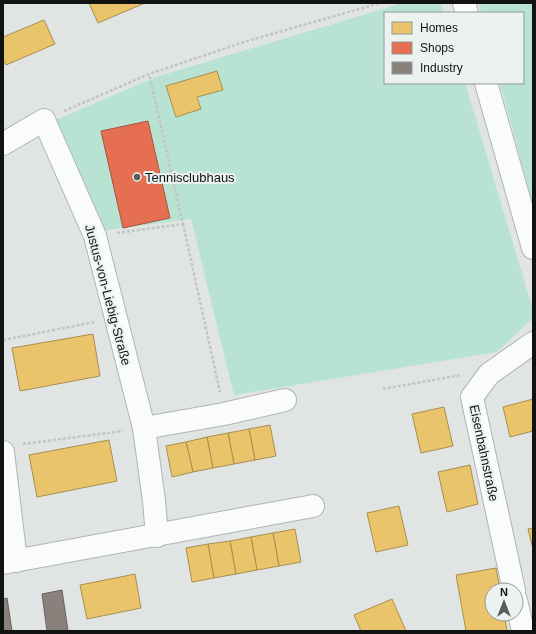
<svg xmlns="http://www.w3.org/2000/svg" width="536" height="634" viewBox="0 0 536 634" font-family="Helvetica,sans-serif">
	<style>
		.green { fill: #b8e3d3 }
		.homes { fill: #e9c46a; stroke: #a88f50 }
		.shops { fill: #e76f51; stroke: #a7533e }
		.industry { fill: #8a817c; stroke: #66605c }
		.lines { fill: none; stroke-linecap: round; stroke-linejoin: round }
		.street-casing { stroke: #b1b4b3; stroke-width: 24 }
		.path { stroke: #c3c4c3; stroke-width: 2.5; stroke-dasharray: 3 2; stroke-linecap: butt }
		.street { stroke: #fafbfb; stroke-width: 22 }
		.poi-dot { fill: #595c5b; stroke: #ecf2ef; stroke-width: 1.5 }
		.labels { text-anchor: middle; dominant-baseline: central; stroke-width: 4; stroke-linejoin: round; paint-order: stroke }
		.poi-label { font-size: 13px; fill: #111313; stroke: #ecf2ef; text-anchor: start }
		.street-label { font-size: 13px; fill: #111313; stroke: #ecf2ef }
	</style>
	<rect width="100%" height="100%" fill="#e0e4e2"/>
	<g class="green">
		<path d="M 403,3 L 441,3 L 444,13 L 385,13 L 385,83 L 465,83 L 533,310 L 533,318 L 497,352 L 234,395 L 191,219 L 100,231 L 51,122 L 156,77 Z"/>
		<path d="M 479,3 L 533,3 L 533,205 L 500,83 L 523,83 L 523,13 L 481,13 Z"/>
	</g>
	<g class="homes">
		<path d="M 89,3 L 145,3 L 98,23 Z"/>
		<path d="M 44,20 L 55,44 L 6,65 L 3,59 L 3,37 Z"/>
		<path d="M 217,71 L 223,90 L 197,97 L 201,109 L 176,117 L 166,86 Z"/>
		<path d="M 93,334 L 100,376 L 20,391 L 12,348 Z"/>
		<path d="M 533,399 L 533,431 L 510,437 L 503,407 Z"/>
		<path d="M 444,407 L 453,446 L 421,453 L 412,414 Z"/>
		<path d="M 270,425 L 276,456 L 255,460 L 249,429 Z"/>
		<path d="M 249,429 L 255,460 L 234,464 L 228,433 Z"/>
		<path d="M 228,433 L 234,464 L 213,468 L 207,437 Z"/>
		<path d="M 207,437 L 213,468 L 193,472 L 186,442 Z"/>
		<path d="M 109,440 L 117,481 L 37,497 L 29,455 Z"/>
		<path d="M 186,442 L 193,472 L 172,477 L 166,446 Z"/>
		<path d="M 470,465 L 478,504 L 447,512 L 438,472 Z"/>
		<path d="M 399,506 L 408,545 L 376,552 L 367,513 Z"/>
		<path d="M 533,528 L 533,549 L 528,529 Z"/>
		<path d="M 295,529 L 301,562 L 279,566 L 273,533 Z"/>
		<path d="M 273,533 L 279,566 L 257,570 L 251,537 Z"/>
		<path d="M 251,537 L 257,570 L 236,574 L 230,541 Z"/>
		<path d="M 230,541 L 236,574 L 214,578 L 208,544 Z"/>
		<path d="M 208,544 L 214,578 L 192,582 L 186,548 Z"/>
		<path d="M 496,568 L 500,590 L 492,590 L 492,614 L 504,614 L 507,631 L 466,631 L 456,575 Z"/>
		<path d="M 135,574 L 141,608 L 87,619 L 80,585 Z"/>
		<path d="M 392,599 L 406,631 L 361,631 L 354,615 Z"/>
	</g>
	<path class="shops" d="M 148,121 L 170,218 L 123,228 L 101,131 Z"/>
	<g class="industry">
		<path d="M 62,590 L 68,631 L 47,631 L 42,594 Z"/>
		<path d="M 7,598 L 12,631 L 3,631 L 3,599 Z"/>
	</g>
	<g class="lines">
		<g class="street-casing">
			<g id="street">
				<path d="M 464,3 L 467,13"/>
				<path d="M 486,83 L 533,248"/>
				<path d="M 3,144 L 44,120 L 95,236 L 144,428 L 154,501 L 157,536"/>
				<path d="M 144,428 L 224,414 L 285,400"/>
				<path d="M 3,452 L 16,561"/>
				<path d="M 3,563 L 313,506"/>
				<path d="M 514,590 L 472,397 L 489,374 L 533,343"/>
				<path d="M 516,600 L 523,631"/>
			</g>
		</g>
		<g class="path">
			<path d="M 64,111 L 149,74 L 244,42 L 380,3"/>
			<path d="M 183,224 L 220,392"/>
			<path d="M 117,233 L 183,224 L 149,74"/>
			<path d="M 3,340 L 95,322"/>
			<path d="M 383,389 L 461,375"/>
			<path d="M 23,444 L 123,431"/>
		</g>
		<use href="#street" class="street"/>
	</g>
	<circle class="poi-dot" cx="137" cy="177" r="4"/>
	<g class="labels">
		<g class="poi-label">
			<text x="145" y="177">Tennisclubhaus</text>
		</g>
		<g class="street-label">
			<text transform="translate(108 295) rotate(75)">Justus-von-Liebig-Straße</text>
			<text transform="translate(484 453) rotate(78)">Eisenbahnstraße</text>
		</g>
	</g>
	<rect width="536" height="634" fill="none" stroke="#111313" stroke-width="8"/>
	<rect x="384" y="12" width="140" height="72" fill="#ecf2ef" stroke="#949997"/>
	<rect x="392" y="22" width="20" height="12" fill="#e9c46a" stroke="#949997"/>
	<text x="420" y="32" font-size="12" fill="#111313">Homes</text>
	<rect x="392" y="42" width="20" height="12" fill="#e76f51" stroke="#949997"/>
	<text x="420" y="52" font-size="12" fill="#111313">Shops</text>
	<rect x="392" y="62" width="20" height="12" fill="#8a817c" stroke="#949997"/>
	<text x="420" y="72" font-size="12" fill="#111313">Industry</text>
	<g transform="translate(504 602)"><circle r="19" fill="#ecf2ef" stroke="#949997"/>
	<path d="M0-3L7 15L0 10L-7 15Z" fill="#595c5b"/>
	<text y="-6" font-size="11" font-weight="bold" text-anchor="middle" fill="#111313">N</text>
	</g>
</svg>
